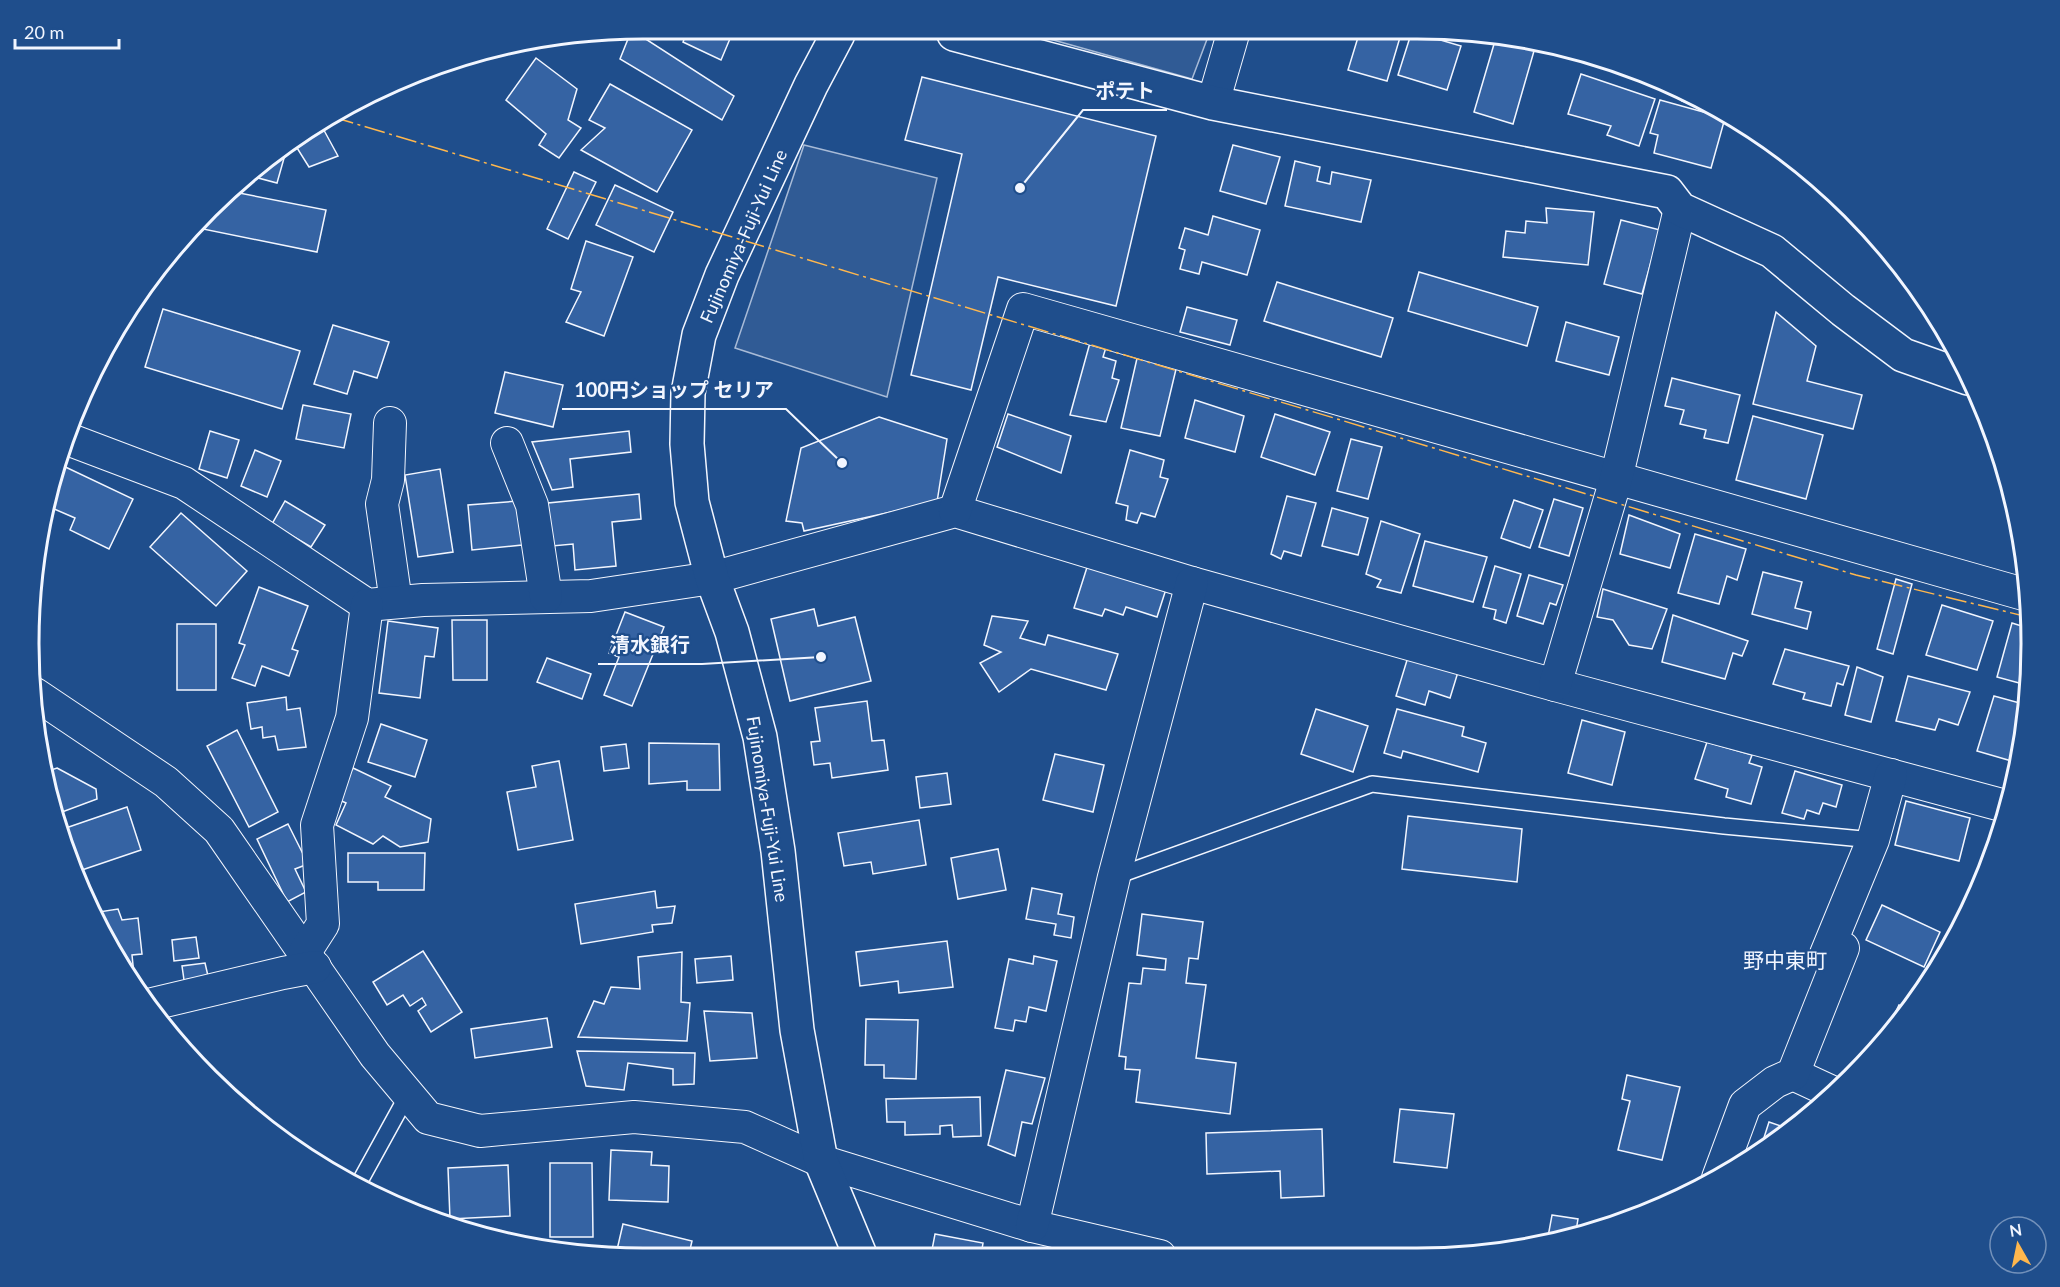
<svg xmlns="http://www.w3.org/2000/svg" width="2060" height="1287" viewBox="0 0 2060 1287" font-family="Lato,'Noto Sans JP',sans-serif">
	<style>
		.built { fill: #305b95; stroke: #a8bbd7; stroke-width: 1.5 }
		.building { fill: #3563a3; stroke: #f2f6ff; stroke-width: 1.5 }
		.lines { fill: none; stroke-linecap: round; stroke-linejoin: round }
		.lane-casing { stroke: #f2f6ff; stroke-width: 18 }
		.street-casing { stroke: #f2f6ff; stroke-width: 34 }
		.secondary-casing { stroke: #f2f6ff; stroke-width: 36 }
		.primary-casing { stroke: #f2f6ff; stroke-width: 36 }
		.lane { stroke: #1f4e8c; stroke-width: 15 }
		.street { stroke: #1f4e8c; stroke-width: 32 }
		.secondary { stroke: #1f4e8c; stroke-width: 33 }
		.primary { stroke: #1f4e8c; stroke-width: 33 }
		.power { stroke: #ffb74d; stroke-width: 1.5; stroke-dasharray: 21 4.5 3 4.5; stroke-linecap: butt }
		.labels { text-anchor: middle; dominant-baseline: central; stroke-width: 4.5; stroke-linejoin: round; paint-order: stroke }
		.street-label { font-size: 18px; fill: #f2f6ff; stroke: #1f4e8c }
		.quarter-label { font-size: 21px; fill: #f2f6ff; stroke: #1f4e8c }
		.rim { fill: none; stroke: #f2f6ff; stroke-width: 3 }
		.leader { fill: none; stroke: #f2f6ff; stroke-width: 2 }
		.callout-dot { fill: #f2f6ff; stroke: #1f4e8c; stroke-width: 2 }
		.callout-label { font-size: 20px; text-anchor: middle; font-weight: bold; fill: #f2f6ff; stroke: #1f4e8c; stroke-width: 4.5; stroke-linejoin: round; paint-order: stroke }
	</style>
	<rect width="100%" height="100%" fill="#1f4e8c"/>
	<g class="built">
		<path d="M 1032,34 L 1209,34 L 1192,79 Z"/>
		<path d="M 804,145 L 937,178 L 887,397 L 735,348 Z"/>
	</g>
	<g class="building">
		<path d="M 630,34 L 638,34 L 734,96 L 722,120 L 620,59 Z"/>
		<path d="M 686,34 L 732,34 L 721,60 L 683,42 Z"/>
		<path d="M 1359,34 L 1401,34 L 1387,81 L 1348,70 Z"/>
		<path d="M 1411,34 L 1420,34 L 1461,46 L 1447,90 L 1398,75 Z"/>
		<path d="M 1497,34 L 1536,44 L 1513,124 L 1474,112 Z"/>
		<path d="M 536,58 L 577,89 L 568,120 L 581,128 L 559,158 L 539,145 L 546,134 L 506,100 Z"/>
		<path d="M 1581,74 L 1655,99 L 1639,146 L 1607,135 L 1611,126 L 1568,114 Z"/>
		<path d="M 922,77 L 1156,136 L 1116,306 L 998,277 L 971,390 L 911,375 L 962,154 L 905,140 Z"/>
		<path d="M 610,84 L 692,130 L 657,192 L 581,150 L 605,128 L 589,120 Z"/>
		<path d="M 1684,94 L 1711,109 L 1682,101 Z"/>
		<path d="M 1660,100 L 1725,118 L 1711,168 L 1654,153 L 1658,135 L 1650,133 Z"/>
		<path d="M 320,123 L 338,156 L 309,167 L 292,140 L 302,132 Z"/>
		<path d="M 287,144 L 288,144 L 277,183 L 247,175 Z"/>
		<path d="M 1233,145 L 1280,157 L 1266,204 L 1220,191 Z"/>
		<path d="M 1295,161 L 1320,167 L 1317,181 L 1330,184 L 1332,172 L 1371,180 L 1361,222 L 1285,206 Z"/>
		<path d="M 574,172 L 596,182 L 568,239 L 547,229 Z"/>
		<path d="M 615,185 L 673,212 L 654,252 L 596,225 Z"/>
		<path d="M 229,191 L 326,210 L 317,252 L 198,228 L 199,222 Z"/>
		<path d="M 1546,208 L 1594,212 L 1588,265 L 1503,257 L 1506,231 L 1525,233 L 1526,221 L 1547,223 Z"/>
		<path d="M 1213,216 L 1260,230 L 1247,275 L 1202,262 L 1199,274 L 1180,269 L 1185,250 L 1179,248 L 1185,228 L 1208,235 Z"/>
		<path d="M 1621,220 L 1660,230 L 1642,294 L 1604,284 Z"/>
		<path d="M 586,241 L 633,257 L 604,336 L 566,322 L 581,292 L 571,289 Z"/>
		<path d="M 1419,272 L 1538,307 L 1527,346 L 1408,311 Z"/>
		<path d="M 1277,282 L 1393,318 L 1381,357 L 1264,321 Z"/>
		<path d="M 1187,307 L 1237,320 L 1230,345 L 1180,332 Z"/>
		<path d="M 163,309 L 300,351 L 282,409 L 145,367 Z"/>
		<path d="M 1776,312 L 1816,346 L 1807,381 L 1862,395 L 1853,429 L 1753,404 Z"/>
		<path d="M 1566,322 L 1619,337 L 1609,375 L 1556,361 Z"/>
		<path d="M 333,325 L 389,342 L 377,378 L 354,371 L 347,394 L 314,384 Z"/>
		<path d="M 1091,339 L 1107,344 L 1103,357 L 1116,361 L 1112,378 L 1119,380 L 1106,422 L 1070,415 Z"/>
		<path d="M 1138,354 L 1177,365 L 1160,436 L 1121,428 Z"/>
		<path d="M 505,372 L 563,385 L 553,427 L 495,413 Z"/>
		<path d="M 1672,378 L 1740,395 L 1728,443 L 1704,438 L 1706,430 L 1680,424 L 1684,410 L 1665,406 Z"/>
		<path d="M 1195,400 L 1244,416 L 1235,452 L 1185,438 Z"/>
		<path d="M 303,405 L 351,414 L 344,448 L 296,439 Z"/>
		<path d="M 1008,414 L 1071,436 L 1061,473 L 997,447 Z"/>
		<path d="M 1275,414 L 1330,432 L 1315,475 L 1261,457 Z"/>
		<path d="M 1753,416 L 1823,435 L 1806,499 L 1736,480 Z"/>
		<path d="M 879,417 L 947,439 L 937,502 L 804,531 L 802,523 L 786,521 L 801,448 Z"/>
		<path d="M 210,431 L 239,440 L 227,478 L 199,469 Z"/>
		<path d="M 629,431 L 631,452 L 570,459 L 573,487 L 552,490 L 532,442 Z"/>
		<path d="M 1351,439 L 1382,447 L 1368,499 L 1337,491 Z"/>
		<path d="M 255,450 L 281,461 L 267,497 L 241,486 Z"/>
		<path d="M 1130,450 L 1164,460 L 1160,477 L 1168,479 L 1155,517 L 1141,513 L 1137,523 L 1126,520 L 1128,506 L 1116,503 Z"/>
		<path d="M 57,463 L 133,499 L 109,549 L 70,530 L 75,518 L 45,505 Z"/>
		<path d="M 440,469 L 453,552 L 418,557 L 405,475 Z"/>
		<path d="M 639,494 L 641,519 L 612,522 L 616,566 L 575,570 L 573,544 L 552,546 L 548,503 Z"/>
		<path d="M 1287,496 L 1316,503 L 1301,556 L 1284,551 L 1281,559 L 1271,554 Z"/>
		<path d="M 1554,499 L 1583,508 L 1569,556 L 1539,547 Z"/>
		<path d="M 1514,500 L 1543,510 L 1530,548 L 1501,538 Z"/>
		<path d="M 285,501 L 325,525 L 311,547 L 272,524 Z"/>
		<path d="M 518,501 L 522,545 L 472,550 L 468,505 Z"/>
		<path d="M 1332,508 L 1368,518 L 1358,555 L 1322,546 Z"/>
		<path d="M 181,513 L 247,571 L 216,606 L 150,547 Z"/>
		<path d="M 1629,515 L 1680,534 L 1670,568 L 1620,554 Z"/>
		<path d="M 1381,521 L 1420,534 L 1401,593 L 1377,587 L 1381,580 L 1366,574 Z"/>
		<path d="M 1695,534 L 1746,549 L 1737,580 L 1727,576 L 1719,604 L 1678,593 Z"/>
		<path d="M 1425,541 L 1487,557 L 1473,602 L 1413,586 Z"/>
		<path d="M 1090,558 L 1168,583 L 1157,617 L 1126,607 L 1123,615 L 1105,609 L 1102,616 L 1074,608 Z"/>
		<path d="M 1495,566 L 1521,574 L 1506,623 L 1494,619 L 1496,610 L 1483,607 Z"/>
		<path d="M 1763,572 L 1802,582 L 1795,608 L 1811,612 L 1807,629 L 1752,614 Z"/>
		<path d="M 1529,575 L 1563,585 L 1556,605 L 1550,603 L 1543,624 L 1517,616 Z"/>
		<path d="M 1896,579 L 1912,584 L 1893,654 L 1877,649 Z"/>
		<path d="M 259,587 L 308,606 L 292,649 L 298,651 L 289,676 L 262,666 L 255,686 L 232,678 L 245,645 L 239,643 Z"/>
		<path d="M 1603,589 L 1667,609 L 1652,649 L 1629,645 L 1613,620 L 1597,617 Z"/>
		<path d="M 1942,605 L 1993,621 L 1977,670 L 1926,655 Z"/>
		<path d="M 814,609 L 818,626 L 855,617 L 871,681 L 790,701 L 771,619 Z"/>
		<path d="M 625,612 L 664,627 L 632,706 L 604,695 L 619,657 L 609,653 Z"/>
		<path d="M 1673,615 L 1748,641 L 1742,656 L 1733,653 L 1725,679 L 1662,662 Z"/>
		<path d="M 992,616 L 1028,621 L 1020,638 L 1045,645 L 1048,635 L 1118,654 L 1106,690 L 1031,669 L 999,692 L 980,663 L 1001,652 L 984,645 Z"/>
		<path d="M 452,620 L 487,620 L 487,680 L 453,680 Z"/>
		<path d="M 388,621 L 438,628 L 434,657 L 425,656 L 420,698 L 379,693 Z"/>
		<path d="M 2012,623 L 2028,628 L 2030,686 L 1997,677 Z"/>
		<rect x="177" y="624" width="39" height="66"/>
		<path d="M 1785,649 L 1849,666 L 1843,685 L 1837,683 L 1831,706 L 1803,699 L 1805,693 L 1773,684 Z"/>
		<path d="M 1408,657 L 1458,672 L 1450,698 L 1429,691 L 1425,705 L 1396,696 Z"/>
		<path d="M 547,658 L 591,674 L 582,699 L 537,682 Z"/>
		<path d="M 1857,667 L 1883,677 L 1871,722 L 1845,715 Z"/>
		<path d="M 1908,676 L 1970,692 L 1958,725 L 1939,719 L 1935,730 L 1896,721 Z"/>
		<path d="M 1994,696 L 2027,705 L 2020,748 L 2015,762 L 1977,751 Z"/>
		<path d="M 286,697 L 287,710 L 300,708 L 306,747 L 278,750 L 275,736 L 263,738 L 262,727 L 251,729 L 247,703 Z"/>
		<path d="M 867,701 L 872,741 L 884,740 L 888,770 L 832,778 L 830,763 L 814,765 L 811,742 L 820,741 L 815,708 Z"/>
		<path d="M 1316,709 L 1368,726 L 1353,772 L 1301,754 Z"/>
		<path d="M 1397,709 L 1464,727 L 1462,736 L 1486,743 L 1478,772 L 1403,751 L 1401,758 L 1384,753 Z"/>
		<path d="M 1582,720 L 1625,732 L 1612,785 L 1568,773 Z"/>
		<path d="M 381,724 L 427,740 L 415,777 L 368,762 Z"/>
		<path d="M 237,730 L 278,812 L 249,827 L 207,746 Z"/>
		<path d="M 1707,742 L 1752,755 L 1749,763 L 1762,767 L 1751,804 L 1726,797 L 1728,789 L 1695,779 Z"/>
		<path d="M 649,743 L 719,744 L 720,790 L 687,790 L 687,781 L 649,784 Z"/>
		<path d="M 626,744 L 629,768 L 604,771 L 601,747 Z"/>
		<path d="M 1055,754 L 1104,765 L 1093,812 L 1043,800 Z"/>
		<path d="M 559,761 L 573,840 L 518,850 L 507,792 L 536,787 L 532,766 Z"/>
		<path d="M 57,768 L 96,789 L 97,799 L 54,815 L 50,803 L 45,772 Z"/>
		<path d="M 353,768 L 391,786 L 385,797 L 431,819 L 428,842 L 400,847 L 383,836 L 373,844 L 336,825 L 346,803 L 337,799 Z"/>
		<path d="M 1795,771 L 1842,785 L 1836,807 L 1823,803 L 1819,814 L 1807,810 L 1804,819 L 1782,813 Z"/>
		<path d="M 947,773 L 951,804 L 920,808 L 916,777 Z"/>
		<path d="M 1906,801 L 1970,818 L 1959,861 L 1895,845 Z"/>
		<path d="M 127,807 L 141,850 L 76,872 L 60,830 Z"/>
		<path d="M 1408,816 L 1522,829 L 1517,882 L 1402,869 Z"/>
		<path d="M 919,820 L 926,865 L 873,874 L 871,862 L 844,866 L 838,833 Z"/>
		<path d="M 288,824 L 308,864 L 295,869 L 306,892 L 287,902 L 257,839 Z"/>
		<path d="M 998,849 L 1006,890 L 958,899 L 951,858 Z"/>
		<path d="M 348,853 L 425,853 L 424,890 L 378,890 L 378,882 L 348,882 Z"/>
		<path d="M 1032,888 L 1062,894 L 1058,914 L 1074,917 L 1071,938 L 1054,935 L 1056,924 L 1026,919 Z"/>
		<path d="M 655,891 L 657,908 L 675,906 L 672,923 L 652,925 L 653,932 L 581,944 L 575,904 Z"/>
		<path d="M 1882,905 L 1940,932 L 1924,967 L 1866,940 Z"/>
		<path d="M 118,909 L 122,920 L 138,918 L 142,954 L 132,955 L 135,985 L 132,985 L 93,917 L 92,913 Z"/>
		<path d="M 1142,914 L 1203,922 L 1198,959 L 1189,958 L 1186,983 L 1206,985 L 1196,1058 L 1236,1063 L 1230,1114 L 1136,1102 L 1140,1070 L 1125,1069 L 1126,1057 L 1119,1056 L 1129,983 L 1141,984 L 1143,968 L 1165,970 L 1166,959 L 1137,955 Z"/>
		<path d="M 196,937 L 199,958 L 174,961 L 172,940 Z"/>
		<path d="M 947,941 L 953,987 L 899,993 L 898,981 L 860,986 L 856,952 Z"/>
		<path d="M 423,951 L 462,1012 L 431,1032 L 418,1011 L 426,1005 L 422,998 L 410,1006 L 403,995 L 387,1005 L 373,982 Z"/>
		<path d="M 682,952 L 681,1002 L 690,1003 L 687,1041 L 578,1037 L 594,1001 L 604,1004 L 611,987 L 640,989 L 638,957 Z"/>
		<path d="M 731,956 L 733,980 L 697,983 L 695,959 Z"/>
		<path d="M 1034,956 L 1057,961 L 1046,1011 L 1029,1007 L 1026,1022 L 1015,1020 L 1013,1031 L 995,1028 L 1009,959 L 1033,964 Z"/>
		<path d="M 205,963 L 208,976 L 184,980 L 182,966 Z"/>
		<path d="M 1899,1005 L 1910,1009 L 1904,1018 L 1882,1041 Z"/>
		<path d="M 704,1011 L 752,1013 L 757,1058 L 710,1061 Z"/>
		<path d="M 547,1018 L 552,1047 L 475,1058 L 471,1029 Z"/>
		<path d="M 866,1019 L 918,1020 L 916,1079 L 884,1078 L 884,1065 L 865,1065 Z"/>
		<path d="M 577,1051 L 695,1053 L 694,1084 L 673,1085 L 673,1069 L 628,1063 L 624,1090 L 586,1086 Z"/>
		<path d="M 1006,1070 L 1045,1078 L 1032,1124 L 1022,1122 L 1015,1156 L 988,1145 Z"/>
		<path d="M 1627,1075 L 1680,1087 L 1662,1160 L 1618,1150 L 1630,1101 L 1622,1099 Z"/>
		<path d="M 980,1097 L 981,1136 L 953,1137 L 952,1125 L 940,1126 L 940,1134 L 905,1135 L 905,1122 L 887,1122 L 886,1099 Z"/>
		<path d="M 1400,1109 L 1454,1114 L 1447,1168 L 1394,1162 Z"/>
		<path d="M 1769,1122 L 1790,1129 L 1760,1150 Z"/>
		<path d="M 1322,1129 L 1324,1196 L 1281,1198 L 1280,1171 L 1207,1174 L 1206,1133 Z"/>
		<path d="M 611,1150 L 652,1152 L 651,1165 L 669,1166 L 668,1202 L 609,1200 Z"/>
		<path d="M 550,1163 L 592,1163 L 593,1237 L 550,1237 Z"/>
		<path d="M 508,1165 L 510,1216 L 450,1219 L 448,1168 Z"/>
		<path d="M 1552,1215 L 1578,1219 L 1575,1237 L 1577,1237 L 1547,1242 Z"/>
		<path d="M 623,1224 L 692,1241 L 689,1254 L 616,1254 Z"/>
		<path d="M 935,1234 L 983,1243 L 981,1255 L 931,1255 Z"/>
	</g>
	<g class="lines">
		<g class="lane-casing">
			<g id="lane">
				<path d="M 1114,877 L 1372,784 L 1724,826 L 1873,840"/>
				<path d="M 359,1183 L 408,1094"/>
			</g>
		</g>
		<g class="street-casing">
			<g id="street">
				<path d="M 1213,103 L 1233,34"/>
				<path d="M 390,423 L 388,480 L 382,504 L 396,602"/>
				<path d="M 65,438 L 184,483 L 367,605 L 423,600 L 591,596 L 712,578 L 955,511 L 1192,583 L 1555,685 L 2009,807"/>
				<path d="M 507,443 L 532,505 L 546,597"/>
				<path d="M 955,511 L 1023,309 L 2027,595"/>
				<path d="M 1555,685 L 1616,479 L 1680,209"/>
				<path d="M 35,694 L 166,782 L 219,830 L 375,1055 L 428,1118 L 480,1131 L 634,1117 L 745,1127 L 821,1161 L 1032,1226 L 1160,1256"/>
				<path d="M 305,952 L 323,924 L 317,825 L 352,718 L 367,605"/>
				<path d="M 148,1005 L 283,973 L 315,967"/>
				<path d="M 1793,1074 L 1834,1093"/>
				<path d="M 1718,1178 L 1745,1105 L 1775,1082 L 1793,1074 L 1843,948 L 1826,954 L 1873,840 L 1891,775"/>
				<path d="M 1032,1226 L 1114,877 L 1192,583"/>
			</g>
		</g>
		<g class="secondary-casing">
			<path id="secondary" d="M 954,34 L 1213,103 L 1667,192 L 1680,209 L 1772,251 L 1843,310 L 1903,355 L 1968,378"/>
		</g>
		<g class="primary-casing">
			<path id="primary" d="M 838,34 L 811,85 L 722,275 L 699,335 L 688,393 L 687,444 L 692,502 L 712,578 L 732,632 L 760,737 L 778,851 L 797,1030 L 821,1161 L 860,1255"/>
		</g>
		<use href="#lane" class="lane"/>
		<use href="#street" class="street"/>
		<use href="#secondary" class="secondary"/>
		<use href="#primary" class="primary"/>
		<path class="power" d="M 333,117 L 1856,575 L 2028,617"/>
	</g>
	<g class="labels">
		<g class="street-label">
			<text transform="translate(743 236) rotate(-66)">Fujinomiya-Fuji-Yui Line</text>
			<text transform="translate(768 809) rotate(81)">Fujinomiya-Fuji-Yui Line</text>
		</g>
		<g class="quarter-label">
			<text x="1785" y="959">野中東町</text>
		</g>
	</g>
	<path d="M0 0H2060V1287H0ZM643 39H1417A604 604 0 0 1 2021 643V644A604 604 0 0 1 1417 1248H643A604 604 0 0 1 39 644V643A604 604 0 0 1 643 39Z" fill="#1f4e8c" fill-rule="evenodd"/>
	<path class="rim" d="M643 39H1417A604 604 0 0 1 2021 643V644A604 604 0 0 1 1417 1248H643A604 604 0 0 1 39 644V643A604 604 0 0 1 643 39Z"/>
	<path class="leader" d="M1020 188L1083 110H1167M842 463L786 409H562M821 657L702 664H598"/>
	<g class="callout-dot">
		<circle cx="1020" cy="188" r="6"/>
		<circle cx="842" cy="463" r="6"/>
		<circle cx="821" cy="657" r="6"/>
	</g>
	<g class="callout-label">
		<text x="1125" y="98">ポテト</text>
		<text x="674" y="397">100円ショップ セリア</text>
		<text x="650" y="652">清水銀行</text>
	</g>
	<g transform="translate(2018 1245) rotate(351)"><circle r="28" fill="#1f4e8c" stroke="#7391ba" stroke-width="1.5"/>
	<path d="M0-4.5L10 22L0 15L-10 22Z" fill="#ffb74d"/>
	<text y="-9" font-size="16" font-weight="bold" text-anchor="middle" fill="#f2f6ff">N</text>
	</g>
	<path d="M15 39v9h104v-9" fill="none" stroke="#f2f6ff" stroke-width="3"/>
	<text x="24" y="39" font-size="18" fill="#f2f6ff" stroke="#1f4e8c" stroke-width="4.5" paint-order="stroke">20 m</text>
</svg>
